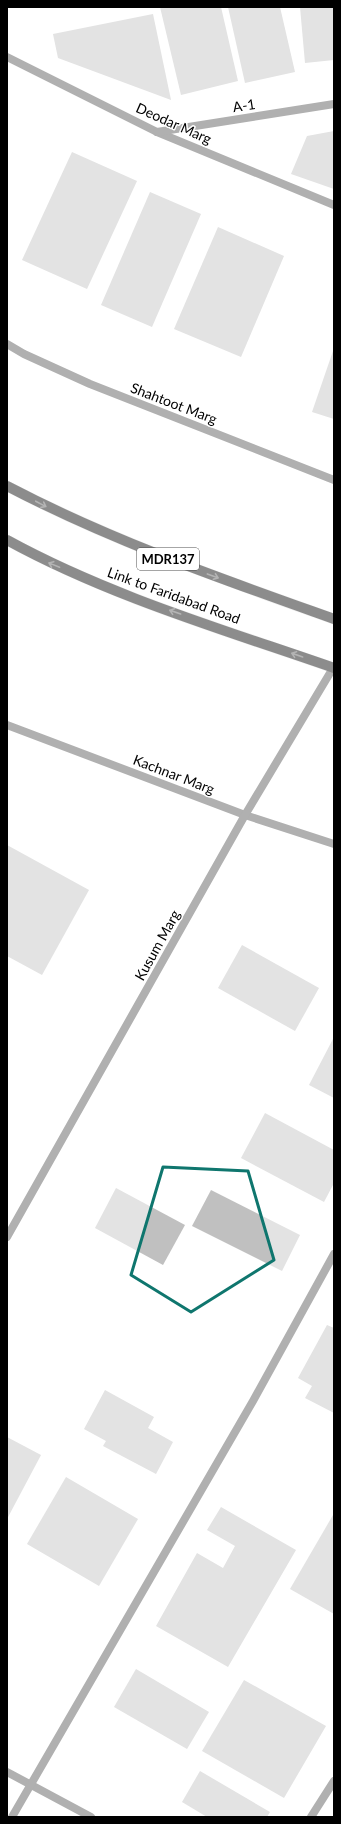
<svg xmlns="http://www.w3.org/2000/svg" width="341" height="1824" viewBox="0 0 341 1824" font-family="Lato,sans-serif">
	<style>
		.building { fill: #c0c0c0 }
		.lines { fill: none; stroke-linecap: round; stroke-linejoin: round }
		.primary-casing { stroke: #dbdbdb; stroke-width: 11 }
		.minor { stroke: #505050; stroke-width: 8 }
		.primary { stroke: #000; stroke-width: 10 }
		.oneway { stroke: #595959 }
		.marked { fill: none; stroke: #0f766e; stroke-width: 3; stroke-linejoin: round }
		.labels { text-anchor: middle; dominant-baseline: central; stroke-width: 3; stroke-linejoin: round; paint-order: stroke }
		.shield { fill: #fff; stroke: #4c4c4c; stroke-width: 1 }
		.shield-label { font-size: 13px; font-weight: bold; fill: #000 }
		.street-label { font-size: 14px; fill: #000; stroke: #fff }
	</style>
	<rect width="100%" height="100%" fill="#fff"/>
	<g class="building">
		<path d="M 160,7 L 221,7 L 238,81 L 181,95 Z"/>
		<path d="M 228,7 L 280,7 L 295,72 L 245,83 Z"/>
		<path d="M 300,7 L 334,7 L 334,60 L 305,63 Z"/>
		<path d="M 153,14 L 171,100 L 58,58 L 53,34 Z"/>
		<path d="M 334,131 L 334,189 L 291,174 L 307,136 Z"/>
		<path d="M 72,152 L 137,181 L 87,289 L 22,260 Z"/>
		<path d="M 150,192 L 201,214 L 152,327 L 101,305 Z"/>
		<path d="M 218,227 L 284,256 L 241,357 L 174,329 Z"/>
		<path d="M 334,348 L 334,419 L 312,412 Z"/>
		<path d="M 7,845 L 89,890 L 42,975 L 7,956 Z"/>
		<path d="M 242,945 L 319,988 L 295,1031 L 218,988 Z"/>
		<path d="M 334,1037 L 334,1098 L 309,1085 Z"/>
		<path d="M 265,1113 L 334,1150 L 334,1183 L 324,1202 L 241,1158 Z"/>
		<path d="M 116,1188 L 185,1225 L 163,1265 L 95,1228 Z"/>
		<path d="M 211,1190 L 300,1235 L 282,1271 L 192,1226 Z"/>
		<path d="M 327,1325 L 334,1328 L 334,1413 L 305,1398 L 312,1386 L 298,1378 Z"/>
		<path d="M 105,1390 L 154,1417 L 148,1428 L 173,1442 L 156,1474 L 103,1446 L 106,1441 L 84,1429 Z"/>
		<path d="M 7,1437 L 41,1455 L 7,1519 Z"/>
		<path d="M 66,1477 L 138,1519 L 99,1586 L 27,1544 Z"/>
		<path d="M 221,1507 L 296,1550 L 228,1667 L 156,1626 L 197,1553 L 223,1568 L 235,1546 L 207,1530 Z"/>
		<path d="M 333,1515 L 334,1515 L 334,1614 L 290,1589 Z"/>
		<path d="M 136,1669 L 209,1712 L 187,1749 L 114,1707 Z"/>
		<path d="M 244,1680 L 326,1726 L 284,1798 L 202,1751 Z"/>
		<path d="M 200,1771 L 270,1812 L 267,1817 L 207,1817 L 182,1802 Z"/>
	</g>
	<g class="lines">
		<g class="primary-casing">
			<g id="primary">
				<path d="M 7,486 C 112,541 222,579 334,619"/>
				<path d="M 7,540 C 109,596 225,630 334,668"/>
			</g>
		</g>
		<g class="minor">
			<path d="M 7,57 L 157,132 L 334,205"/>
			<path d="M 157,132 L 334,104"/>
			<path d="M 7,344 L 24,354 L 90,384 L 334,480"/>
			<path d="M 7,725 L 245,815 L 334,844"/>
			<path d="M 7,1237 L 245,815 L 333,668"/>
			<path d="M 7,1772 L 91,1817"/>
			<path d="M 12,1817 L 253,1401 L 334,1254"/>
			<path d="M 311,1817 L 334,1781"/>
		</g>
		<use href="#primary" class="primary"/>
	</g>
	<defs><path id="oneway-shaft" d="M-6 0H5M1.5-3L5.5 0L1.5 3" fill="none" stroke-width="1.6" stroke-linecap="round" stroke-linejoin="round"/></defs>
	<g class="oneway">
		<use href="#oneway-shaft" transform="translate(41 504) rotate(28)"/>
		<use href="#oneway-shaft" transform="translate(54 565) rotate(-158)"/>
		<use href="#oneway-shaft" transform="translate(213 576) rotate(20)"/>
		<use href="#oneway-shaft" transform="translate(175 612) rotate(-161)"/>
		<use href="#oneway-shaft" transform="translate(297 655) rotate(-161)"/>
	</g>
	<path d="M0 0H341V1824H0ZM 163,1167 L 248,1171 L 274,1260 L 191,1312 L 131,1275 Z" fill="#fff" fill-opacity=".55" fill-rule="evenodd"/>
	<path class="marked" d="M 163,1167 L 248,1171 L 274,1260 L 191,1312 L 131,1275 Z"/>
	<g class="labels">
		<rect class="shield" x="137" y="548" width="62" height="22" rx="3"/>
		<g class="shield-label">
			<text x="168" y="559">MDR137</text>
		</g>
		<g class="street-label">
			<text transform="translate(244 105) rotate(-9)">A-1</text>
			<text transform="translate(174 123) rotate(24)">Deodar Marg</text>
			<text transform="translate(174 403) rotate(21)">Shahtoot Marg</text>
			<text transform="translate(174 595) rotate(20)">Link to Faridabad Road</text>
			<text transform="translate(174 774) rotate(21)">Kachnar Marg</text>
			<text transform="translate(157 945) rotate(-61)">Kusum Marg</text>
		</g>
	</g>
	<rect width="341" height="1824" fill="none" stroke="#000000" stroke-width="16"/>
</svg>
